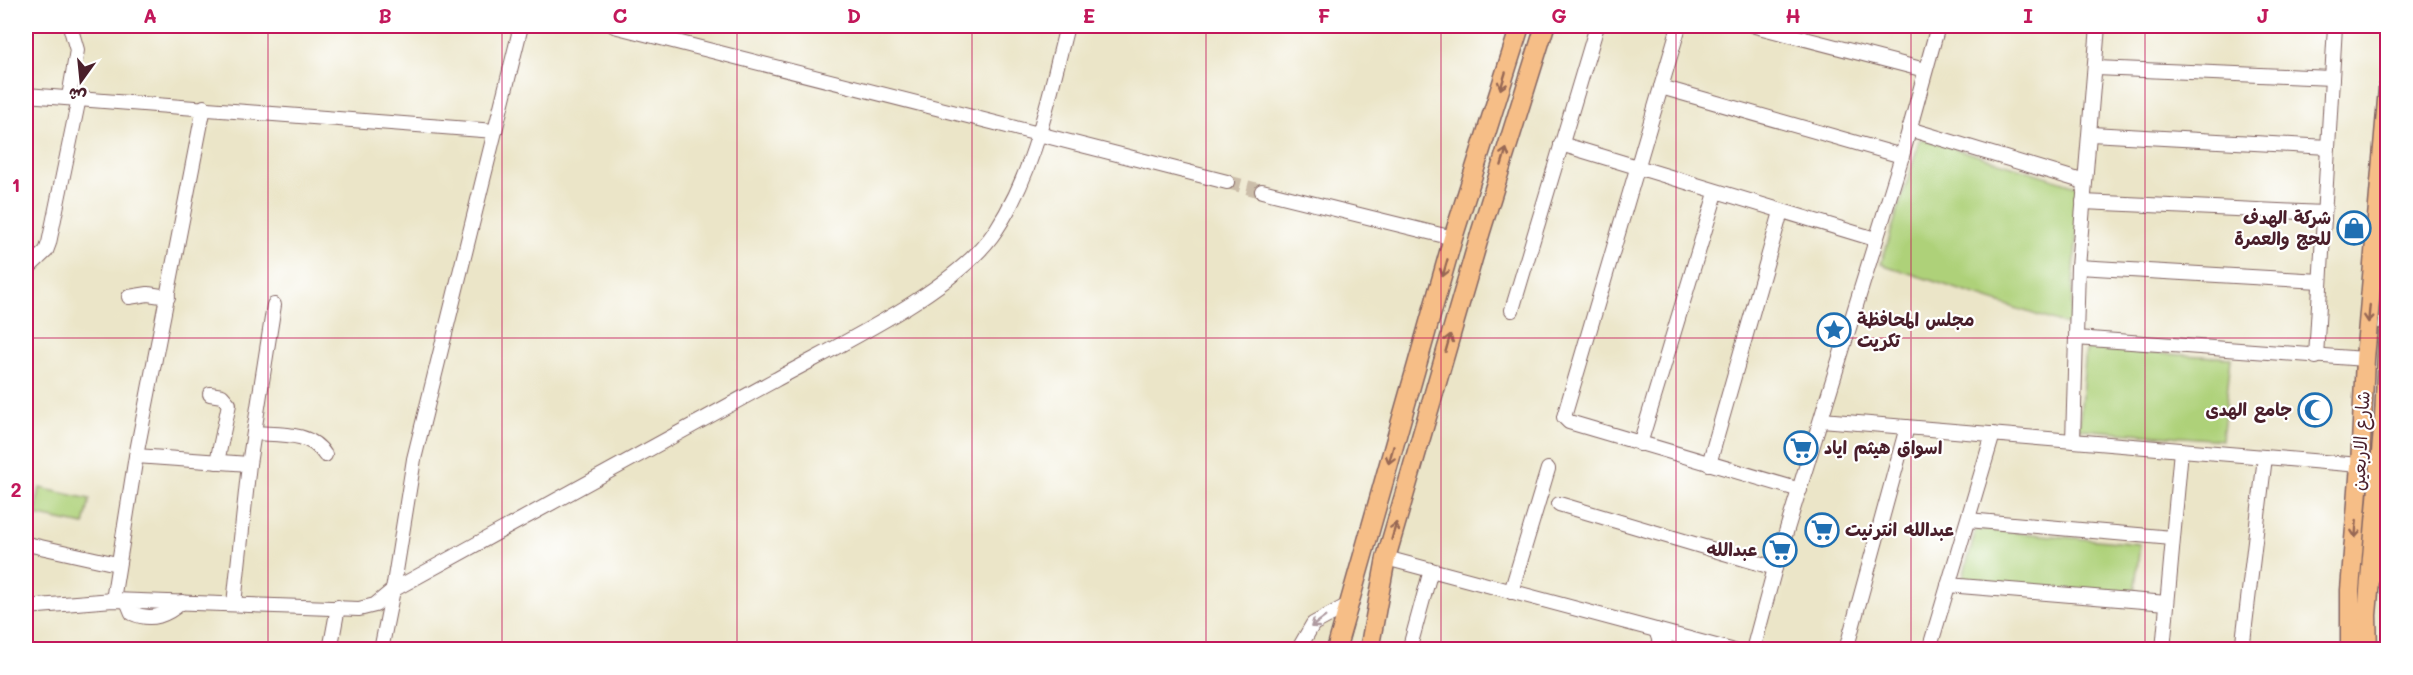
<svg xmlns="http://www.w3.org/2000/svg" width="2413" height="675" font-family="Mali,'Playpen Sans Arabic',sans-serif">
  <style>
    .green { fill: #aed179; stroke: #7c7852; stroke-width: 1.5 }
    .lines { fill: none; stroke-linecap: round; stroke-linejoin: round }
    .minor-tunnel { stroke: #cbbda9; stroke-width: 14; stroke-dasharray: 14 7; stroke-linecap: butt }
    .minor-casing { stroke: #826462; stroke-width: 16 }
    .major-casing { stroke: #826462; stroke-width: 21 }
    .minor { stroke: #fff; stroke-width: 14 }
    .major { stroke: #f6be87; stroke-width: 18 }
    .oneway { stroke: #976754 }
    .oneway2 { stroke: #ae9aa0 }
    .grid { fill: none; stroke: #c2185b; stroke-width: 1.5; stroke-opacity: 0.55 }
    .labels { text-anchor: middle; stroke-width: 4.5; stroke-linejoin: round; paint-order: stroke }
    .poi-label { font-size: 18px; font-weight: bold; fill: #4a1f2b; stroke: #fff; text-anchor: end }
    .street-label { font-size: 18px; fill: #4a1f2b; stroke: #fff }
    .neatline { fill: none; stroke: #c2185b; stroke-width: 2 }
    .grid-label { font-size: 20px; text-anchor: middle; font-weight: bold; fill: #c2185b }
  </style>
  <rect width="100%" height="100%" fill="#fff"/>
  <filter id="ink" filterUnits="userSpaceOnUse"><feTurbulence type="fractalNoise" baseFrequency=".0167" numOctaves="2"/><feDisplacementMap in="SourceGraphic" scale="12" xChannelSelector="R" yChannelSelector="G"/><feConvolveMatrix kernelMatrix="1 2 1 2 8 2 1 2 1" color-interpolation-filters="sRGB"/></filter>
  <filter id="wash" filterUnits="userSpaceOnUse"><feTurbulence type="fractalNoise" baseFrequency=".008" numOctaves="4" result="noise"/><feDisplacementMap in="SourceGraphic" scale="24" xChannelSelector="R" yChannelSelector="G"/><feGaussianBlur stdDeviation="1.35" result="paint"/><feColorMatrix in="noise" values="0 0 0 0 0 0 0 0 0 0 0 0 0 0 0 0 0 1.4 0 .05"/><feComposite in="paint" operator="in"/></filter>
  <g filter="url(#wash)">
    <rect width="100%" height="100%" fill="#ebe5c8"/>
    <g class="green">
      <polygon points="1924,139 2080,187 2070,326 1881,264 1920,140"/>
      <polygon points="2086,349 2231,358 2222,440 2079,429"/>
      <polygon points="40,488 90,499 84,525 35,515"/>
      <polygon points="1976,529 2140,544 2134,595 1962,581"/>
    </g>
  </g>
  <g filter="url(#ink)">
    <g class="lines">
      <polyline class="minor-tunnel" points="1227,182 1262,191"/>
      <defs>
        <g id="minor">
          <polyline points="614,26 1227,182"/>
          <polyline points="1679,26 1564,417 1569,422 1800,490"/>
          <polyline points="1755,26 1925,70"/>
          <polyline points="2096,68 2332,78"/>
          <polyline points="1661,87 1902,156"/>
          <polyline points="26,95 495,131"/>
          <polyline points="69,97 77,50 70,26"/>
          <polyline points="1909,129 2085,182"/>
          <polyline points="2091,134 2328,147"/>
          <polyline points="1561,144 1875,239"/>
          <polyline points="1262,191 1453,238"/>
          <polyline points="2083,202 2324,213"/>
          <polyline points="2078,267 2320,281"/>
          <polyline points="26,270 46,251 49,243 79,98"/>
          <polyline points="129,297 148,294 168,297"/>
          <polyline points="1512,310 1597,26"/>
          <polyline points="2076,338 2365,359"/>
          <polyline points="2316,357 2335,26"/>
          <polyline points="210,394 222,396 229,404 217,462"/>
          <polyline points="1822,420 2360,465"/>
          <path d="M 254,433 C 279,435 311,431 325,455"/>
          <polyline points="2073,441 2078,267 2098,26"/>
          <polyline points="1640,444 1716,193"/>
          <polyline points="136,456 249,464"/>
          <polyline points="1709,464 1781,212"/>
          <polyline points="1559,504 1775,568"/>
          <polyline points="1968,520 2172,538"/>
          <polyline points="27,544 117,564"/>
          <polyline points="1386,558 1731,650"/>
          <polyline points="1948,585 2167,603"/>
          <polyline points="1511,592 1548,469"/>
          <polyline points="113,600 136,456 204,107"/>
          <path d="M 127,601 L 132,613 C 152,622 167,615 182,602"/>
          <polyline points="234,604 249,464 274,305"/>
          <polyline points="26,607 113,600 359,609 375,605 393,590 414,459 521,26"/>
          <polyline points="1656,630 1659,639 1670,650"/>
          <polyline points="330,650 338,607"/>
          <path d="M 381,650 L 393,590 C 520,520 648,451 775,380 C 838,345 957,290 996,230 C 1036,169 1049,95 1067,26"/>
          <polyline points="1298,650 1313,624 1348,605"/>
          <polyline points="1409,650 1431,570"/>
          <polyline points="1753,650 1775,568 1902,156 1938,26"/>
          <polyline points="1846,650 1907,427"/>
          <polyline points="1929,650 1993,434"/>
          <polyline points="2163,650 2181,450"/>
          <polyline points="2242,650 2265,457"/>
        </g>
        <g id="major">
          <polyline points="1336,650 1453,238 1520,26"/>
          <polyline points="1369,650 1386,558 1481,231 1545,26"/>
          <polyline points="2350,650 2350,590 2360,465 2365,359 2388,88"/>
          <polyline points="2368,650 2367,615 2384,418 2388,334"/>
        </g>
      </defs>
      <use href="#minor" class="minor-casing"/>
      <use href="#major" class="major-casing"/>
      <use href="#minor" class="minor"/>
      <use href="#major" class="major"/>
    </g>
    <defs><path id="oneway-shaft" d="M-6 0H5M1.5-3L5.5 0L1.5 3" fill="none" stroke-width="1.6" stroke-linecap="round" stroke-linejoin="round" transform="scale(1.5)"/></defs>
    <g class="oneway">
      <use href="#oneway-shaft" transform="translate(1503 81) rotate(107)"/>
      <use href="#oneway-shaft" transform="translate(1504 157) rotate(-73)"/>
      <use href="#oneway-shaft" transform="translate(1445 268) rotate(106)"/>
      <use href="#oneway-shaft" transform="translate(2369 314) rotate(95)"/>
      <use href="#oneway-shaft" transform="translate(1448 343) rotate(-74)"/>
      <use href="#oneway-shaft" transform="translate(1391 455) rotate(106)"/>
      <use href="#oneway-shaft" transform="translate(2356 529) rotate(95)"/>
      <use href="#oneway-shaft" transform="translate(1394 531) rotate(-74)"/>
    </g>
    <use class="oneway2" href="#oneway-shaft" transform="translate(1318 622) rotate(144)"/>
  </g>
  <path class="grid" d="M 268,26 L 268,650M 502,26 L 502,650M 737,26 L 737,650M 972,26 L 972,650M 1206,26 L 1206,650M 1441,26 L 1441,650M 1676,26 L 1676,650M 1911,26 L 1911,650M 2145,26 L 2145,650M 26,338 L 2388,338"/>
  <defs>
    <symbol id="shop-ring" viewBox="-11 -11 22 22"><circle r="9.5" fill="#fff" stroke="#1f6fb2" stroke-width="1.5"/><path d="M-5-2.5h2.3a2.7 3.5 0 0 1 5.4 0H5L5.5 6h-11ZM-1.5-2.5h3a1.5 2.3 0 0 0-3 0Z" fill="#1f6fb2"/></symbol>
    <symbol id="sight-ring" viewBox="-11 -11 22 22"><circle r="9.5" fill="#fff" stroke="#1f6fb2" stroke-width="1.5"/><path d="M0-6L1.8-2.2L6-1.7L2.9 1.2L3.7 5.4L0 3.3L-3.7 5.4L-2.9 1.2L-6-1.7L-1.8-2.2Z" fill="#1f6fb2"/></symbol>
    <symbol id="mosque-ring" viewBox="-11 -11 22 22"><circle r="9.5" fill="#fff" stroke="#1f6fb2" stroke-width="1.5"/><path d="M3.5-4.9A6 6 0 1 0 3.5 4.9A5 5 0 1 1 3.5-4.9Z" fill="#1f6fb2"/></symbol>
    <symbol id="supermarket-ring" viewBox="-11 -11 22 22"><circle r="9.5" fill="#fff" stroke="#1f6fb2" stroke-width="1.5"/><path d="M-6-5.5h2.5l.6 2H6L4.5 2H-2.5L-4.4-4H-6ZM-1.5 3.2a1.3 1.3 0 1 0 .1 0ZM3 3.2a1.3 1.3 0 1 0 .1 0Z" fill="#1f6fb2"/></symbol>
  </defs>
  <g fill-rule="evenodd">
    <use href="#shop-ring" x="2335" y="209" width="38" height="38"/>
    <use href="#sight-ring" x="1815" y="311" width="38" height="38"/>
    <use href="#mosque-ring" x="2296" y="391" width="38" height="38"/>
    <use href="#supermarket-ring" x="1782" y="429" width="38" height="38"/>
    <use href="#supermarket-ring" x="1803" y="511" width="38" height="38"/>
    <use href="#supermarket-ring" x="1761" y="531" width="38" height="38"/>
  </g>
  <g class="labels">
    <g class="poi-label">
      <text x="2331" y="224">شركة الهدف<tspan x="2331" dy="21">للحج والعمرة</tspan></text>
      <text x="1857" y="326" text-anchor="start">مجلس المحافظة<tspan x="1857" dy="21">تكريت</tspan></text>
      <text x="2292" y="416">جامع الهدى</text>
      <text x="1824" y="454" text-anchor="start">اسواق هيثم اياد</text>
      <text x="1845" y="536" text-anchor="start">عبدالله انترنيت</text>
      <text x="1757" y="556">عبدالله</text>
    </g>
    <g class="street-label">
      <text transform="translate(2361 441) rotate(-87)" y="6">شارع الاربعين</text>
    </g>
  </g>
  <rect width="2413" height="675" fill="none" stroke="#fff" stroke-width="66"/>
  <g transform="translate(81 81) rotate(195)" stroke="#ffffff" stroke-width="4.5" paint-order="stroke">
  <path d="M0-4.5L10 22L0 15L-10 22Z" fill="#4a1f2b"/>
  <text y="-9" font-size="16" font-weight="bold" text-anchor="middle" fill="#4a1f2b">ش</text>
  </g>
  <rect x="33" y="33" width="2347" height="609" class="neatline"/>
  <g class="grid-label">
    <text x="150" y="23">A</text>
    <text x="385" y="23">B</text>
    <text x="620" y="23">C</text>
    <text x="854" y="23">D</text>
    <text x="1089" y="23">E</text>
    <text x="1324" y="23">F</text>
    <text x="1559" y="23">G</text>
    <text x="1793" y="23">H</text>
    <text x="2028" y="23">I</text>
    <text x="2263" y="23">J</text>
    <text x="16" y="192">1</text>
    <text x="16" y="497">2</text>
  </g>
</svg>
